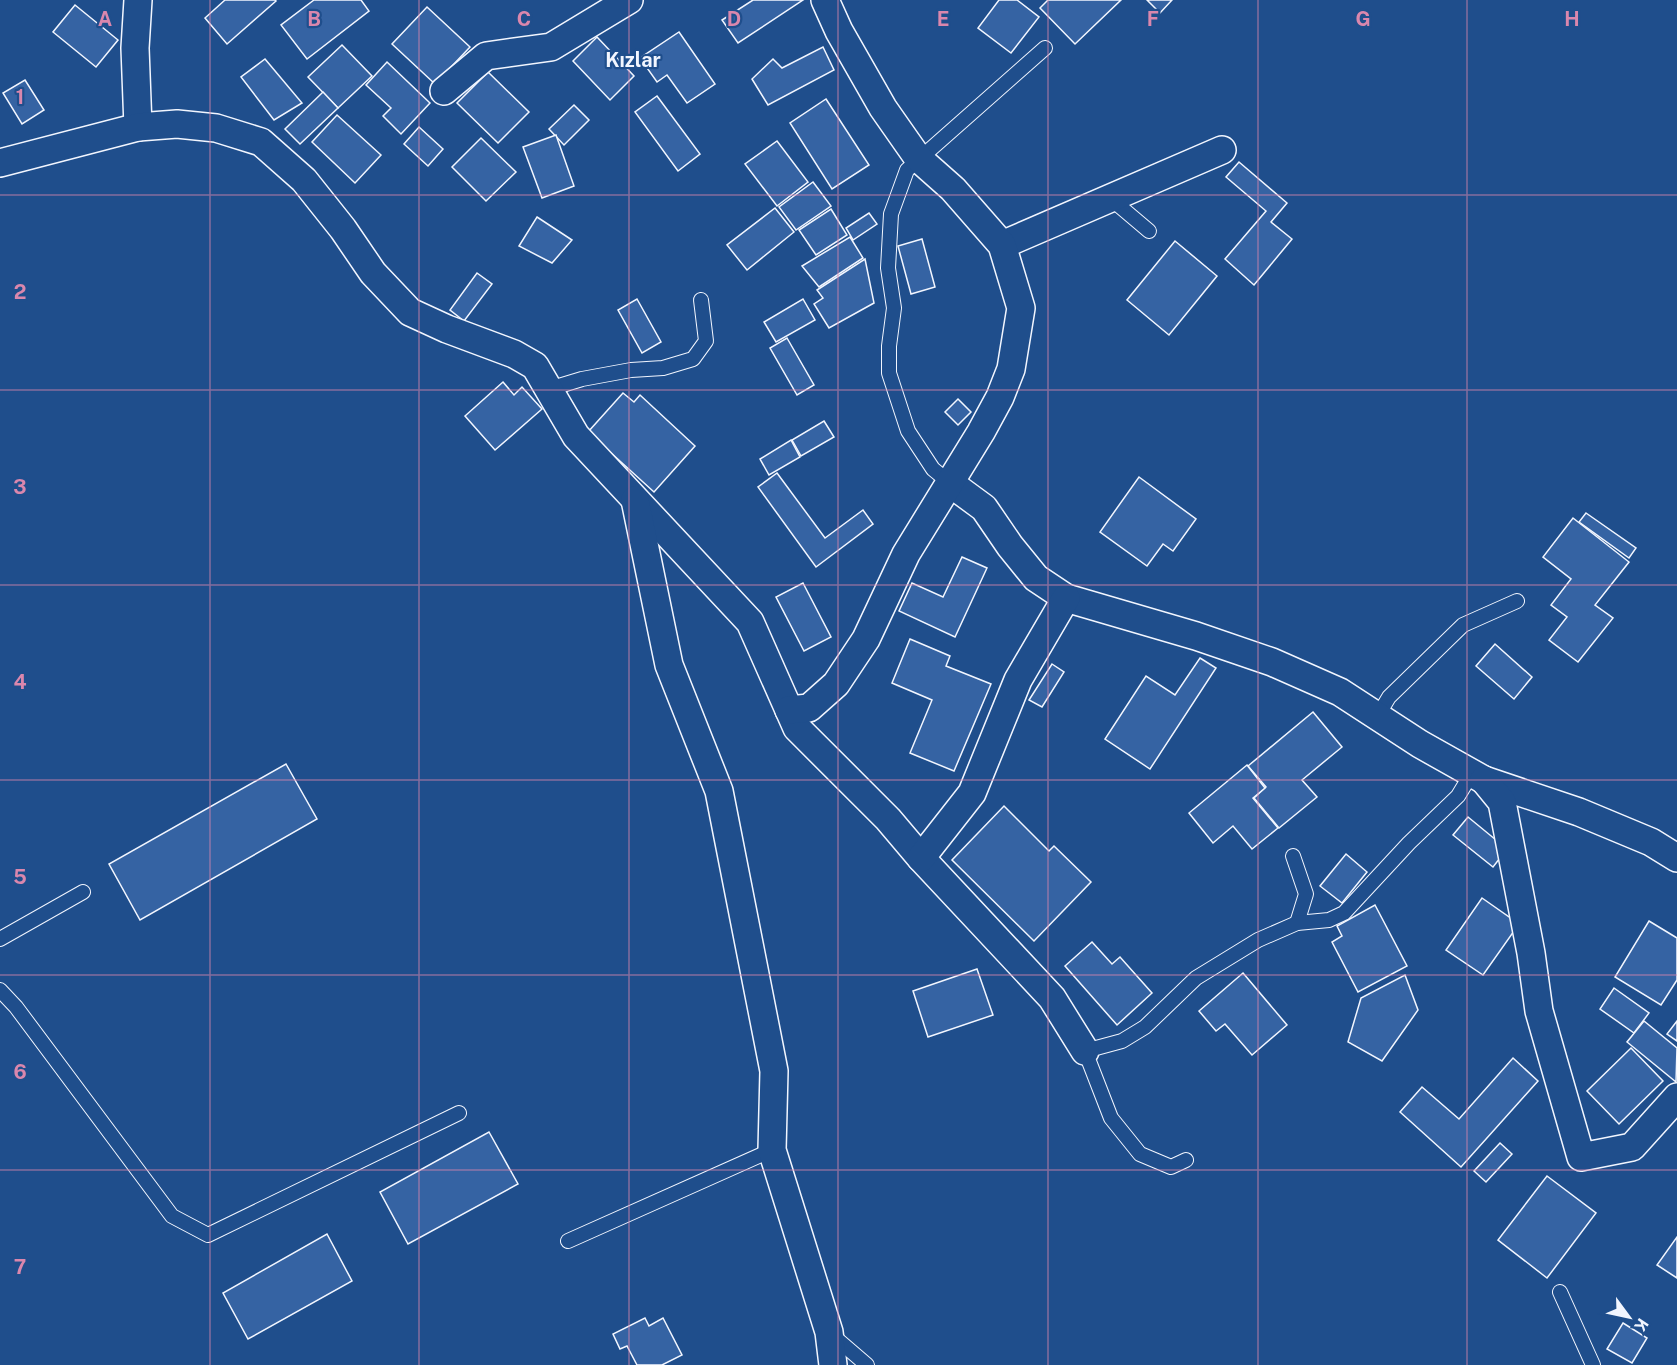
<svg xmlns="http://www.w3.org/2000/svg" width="1677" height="1365" font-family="'Public Sans',sans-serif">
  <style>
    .building { fill: #3563a3; stroke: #f2f6ff; stroke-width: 1.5 }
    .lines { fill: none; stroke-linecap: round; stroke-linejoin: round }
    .service-casing { stroke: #f2f6ff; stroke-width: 16 }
    .minor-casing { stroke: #f2f6ff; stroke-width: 30 }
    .service { stroke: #1f4e8c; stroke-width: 14 }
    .minor { stroke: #1f4e8c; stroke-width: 27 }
    .grid { fill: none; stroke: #da87ad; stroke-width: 1.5; stroke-opacity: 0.55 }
    .labels { text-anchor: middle; stroke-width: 4.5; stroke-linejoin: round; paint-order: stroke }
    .quarter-label { font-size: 20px; font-weight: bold; fill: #f2f6ff; stroke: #1f4e8c }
    .grid-label { font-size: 20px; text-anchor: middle; font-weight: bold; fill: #da87ad; stroke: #1f4e8c; stroke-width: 4.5; stroke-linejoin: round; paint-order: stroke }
  </style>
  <rect width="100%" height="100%" fill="#1f4e8c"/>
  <g class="building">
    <polygon points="225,0 275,0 276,1 227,44 205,18"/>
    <polygon points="314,0 361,0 369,11 307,59 281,25"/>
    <polygon points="753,0 803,0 738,43 722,20"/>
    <polygon points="999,0 1017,0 1039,17 1011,53 978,28"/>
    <polygon points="1048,0 1121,0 1075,44 1040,8"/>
    <polygon points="1147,0 1172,0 1160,13"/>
    <polygon points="75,5 118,40 96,67 53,32"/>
    <polygon points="427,7 470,47 435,84 392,44"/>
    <polygon points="679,32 715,84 687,103 667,75 657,82 640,58"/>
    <polygon points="597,37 634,76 610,100 573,61"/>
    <polygon points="342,45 372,76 338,108 308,77"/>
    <polygon points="823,47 834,70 768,105 752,79 773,59 782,68"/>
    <polygon points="265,59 302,103 274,120 241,77"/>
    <polygon points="387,62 430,103 401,134 383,116 391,108 366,85"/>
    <polygon points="488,72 529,112 498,143 457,103"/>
    <polygon points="25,80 44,110 22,124 3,93"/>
    <polygon points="323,92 338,108 300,144 285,129"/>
    <polygon points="657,96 700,154 678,171 635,112"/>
    <polygon points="826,99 869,165 832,189 790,123"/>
    <polygon points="574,105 589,120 564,145 549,129"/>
    <polygon points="337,115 381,155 355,183 312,142"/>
    <polygon points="419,127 443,149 428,166 404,144"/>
    <polygon points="556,135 574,186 542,198 523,147"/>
    <polygon points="481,138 516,172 486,201 452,167"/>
    <polygon points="777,141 808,182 777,206 745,164"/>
    <polygon points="1239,162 1287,203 1271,222 1292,239 1254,285 1225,259 1266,211 1226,177"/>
    <polygon points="813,182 831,206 796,230 779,207"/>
    <polygon points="775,208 794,232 747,270 727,245"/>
    <polygon points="831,209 847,235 816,255 799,230"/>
    <polygon points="869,213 877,224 853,240 846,228"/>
    <polygon points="537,217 572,240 552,263 519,246"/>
    <polygon points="850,237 863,258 819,287 802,266"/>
    <polygon points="922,239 935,287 911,294 898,246"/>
    <polygon points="1175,241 1217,276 1169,335 1127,300"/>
    <polygon points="865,259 874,303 829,328 814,304 823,298 817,290"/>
    <polygon points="477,273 492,284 464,321 450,310"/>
    <polygon points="637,299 661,342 642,353 618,310"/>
    <polygon points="803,299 815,320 776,342 764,322"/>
    <polygon points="787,338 814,385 797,395 770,348"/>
    <polygon points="503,382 514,395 522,387 542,409 495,450 465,416"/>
    <polygon points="623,393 634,402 640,395 695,446 654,492 588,432"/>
    <polygon points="958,399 971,412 958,425 945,412"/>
    <polygon points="824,421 834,437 801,456 792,440"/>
    <polygon points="791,440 800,457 769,475 760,459"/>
    <polygon points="777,473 825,538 863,510 873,524 816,567 758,487"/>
    <polygon points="1139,477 1196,519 1173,551 1163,544 1147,566 1100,532"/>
    <polygon points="1586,513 1636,548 1629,558 1579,522"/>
    <polygon points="1573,518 1629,562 1595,605 1613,618 1578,662 1549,640 1567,617 1551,605 1571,579 1543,557"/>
    <polygon points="962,557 987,568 955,637 899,611 912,583 943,597"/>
    <polygon points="803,583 831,637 804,651 776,597"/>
    <polygon points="910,639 950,656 946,666 991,684 954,771 910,753 932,700 892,683"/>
    <polygon points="1495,644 1532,677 1514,699 1476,666"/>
    <polygon points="1200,658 1216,668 1150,769 1105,739 1146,676 1175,695"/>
    <polygon points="1052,664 1064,672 1042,707 1029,700"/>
    <polygon points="1313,712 1342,747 1302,780 1317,797 1279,828 1254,798 1266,787 1248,766"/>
    <polygon points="286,764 317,819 140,920 109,864"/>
    <polygon points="1247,765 1265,788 1253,798 1278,828 1252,849 1233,826 1213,843 1189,813"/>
    <polygon points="1004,806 1049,851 1054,846 1091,882 1034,941 952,860"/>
    <polygon points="1468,817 1507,849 1493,867 1453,835"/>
    <polygon points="1346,854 1367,872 1342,903 1320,886"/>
    <polygon points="1482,898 1519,924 1483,975 1446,950"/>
    <polygon points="1375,905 1407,966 1358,992 1332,942 1342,936 1337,926"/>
    <polygon points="1649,921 1677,938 1677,980 1661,1005 1615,977"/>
    <polygon points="1092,942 1112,964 1120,957 1152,993 1117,1025 1065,966"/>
    <polygon points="977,969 993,1015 928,1037 913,991"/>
    <polygon points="1243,973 1287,1025 1252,1055 1225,1024 1216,1031 1199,1011"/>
    <polygon points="1405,975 1418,1010 1382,1061 1348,1042 1361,998"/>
    <polygon points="1614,988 1649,1013 1634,1033 1600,1009"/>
    <polygon points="1644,1021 1677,1048 1676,1082 1627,1042"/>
    <polygon points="1677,1021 1677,1041 1667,1034"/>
    <polygon points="1631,1048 1663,1081 1619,1124 1587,1091"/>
    <polygon points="1513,1058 1538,1081 1461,1167 1400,1112 1422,1087 1459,1119"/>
    <polygon points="489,1132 518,1184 408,1244 380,1192"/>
    <polygon points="1500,1143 1512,1154 1486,1182 1474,1171"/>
    <polygon points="1547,1176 1596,1213 1547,1278 1498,1240"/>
    <polygon points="327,1234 352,1281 248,1339 223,1293"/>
    <polygon points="1677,1237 1677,1278 1657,1265"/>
    <polygon points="645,1318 649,1326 663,1318 682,1355 662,1365 637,1365 627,1346 620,1349 613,1334"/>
    <polygon points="1623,1323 1647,1338 1632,1363 1607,1349"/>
  </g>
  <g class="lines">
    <defs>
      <g id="service">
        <polyline points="1110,198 1149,231"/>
        <polyline points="549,389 582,379 631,370 663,368 693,359 706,341 701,300"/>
        <polyline points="950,483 933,469 908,431 889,373 889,346 894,308 888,268 891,214 907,170 1045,48"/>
        <polyline points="1377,717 1389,697 1463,625 1517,601"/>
        <polyline points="1293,856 1306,894 1297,923"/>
        <polyline points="0,939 83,892"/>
        <polyline points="0,990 16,1007 172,1216 208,1235 459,1113"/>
        <polyline points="1186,1160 1171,1167 1140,1154 1111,1118 1085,1051 1122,1041 1145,1027 1196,978 1258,940 1297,923 1329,920 1344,913 1409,843 1458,796 1472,773"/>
        <polyline points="568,1241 772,1150"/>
        <polyline points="1560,1292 1593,1365"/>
        <polyline points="831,1334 867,1365"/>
      </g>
      <g id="minor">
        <polyline points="444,91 486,56 551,47 629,0"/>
        <polyline points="138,127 135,48 138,0"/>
        <polyline points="0,163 138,127 177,124 216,128 261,142 304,180 343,229 373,273 410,312 447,329 514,354 535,366 576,436 750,622 797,728 888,819 921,858 1052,998 1085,1051"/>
        <polyline points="1002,245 1222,150"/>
        <polyline points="950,483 984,508 1010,546 1036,578 1066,598 1196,636 1272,662 1340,692 1420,744 1484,780 1579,812 1651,842 1677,858"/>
        <polyline points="635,500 669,665 719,791 774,1071 772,1150 829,1332 833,1365"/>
        <polyline points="789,710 809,708 836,684 866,639 906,554 981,432 1000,397 1011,369 1021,308 1002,245 953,189 918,158 883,108 839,31 825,0"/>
        <polyline points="1484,780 1502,802 1531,953 1539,1011 1581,1157 1632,1147 1677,1097"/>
        <polyline points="921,858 972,793 1018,680 1066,598"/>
      </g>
    </defs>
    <use href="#service" class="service-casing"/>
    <use href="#minor" class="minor-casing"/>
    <use href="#service" class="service"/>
    <use href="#minor" class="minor"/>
  </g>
  <path class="grid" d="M 210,0 L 210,1365M 419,0 L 419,1365M 629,0 L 629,1365M 838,0 L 838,1365M 1048,0 L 1048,1365M 1258,0 L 1258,1365M 1467,0 L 1467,1365M 0,195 L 1677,195M 0,390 L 1677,390M 0,585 L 1677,585M 0,780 L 1677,780M 0,975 L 1677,975M 0,1170 L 1677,1170"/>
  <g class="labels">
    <g class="quarter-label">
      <text x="633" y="67">Kızlar</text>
    </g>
  </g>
  <g class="grid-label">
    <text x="105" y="26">A</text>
    <text x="314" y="26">B</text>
    <text x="524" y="26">C</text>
    <text x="734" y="26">D</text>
    <text x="943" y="26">E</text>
    <text x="1153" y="26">F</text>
    <text x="1363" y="26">G</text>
    <text x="1572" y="26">H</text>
    <text x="20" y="104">1</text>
    <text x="20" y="299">2</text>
    <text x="20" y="494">3</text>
    <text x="20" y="689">4</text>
    <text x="20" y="884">5</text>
    <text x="20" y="1079">6</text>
    <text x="20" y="1274">7</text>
  </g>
  <g transform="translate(1629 1317) rotate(123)" stroke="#1f4e8c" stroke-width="4.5" paint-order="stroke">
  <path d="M0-4.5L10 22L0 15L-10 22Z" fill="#f2f6ff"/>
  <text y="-9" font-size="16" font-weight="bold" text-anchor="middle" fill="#f2f6ff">K</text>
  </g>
</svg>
